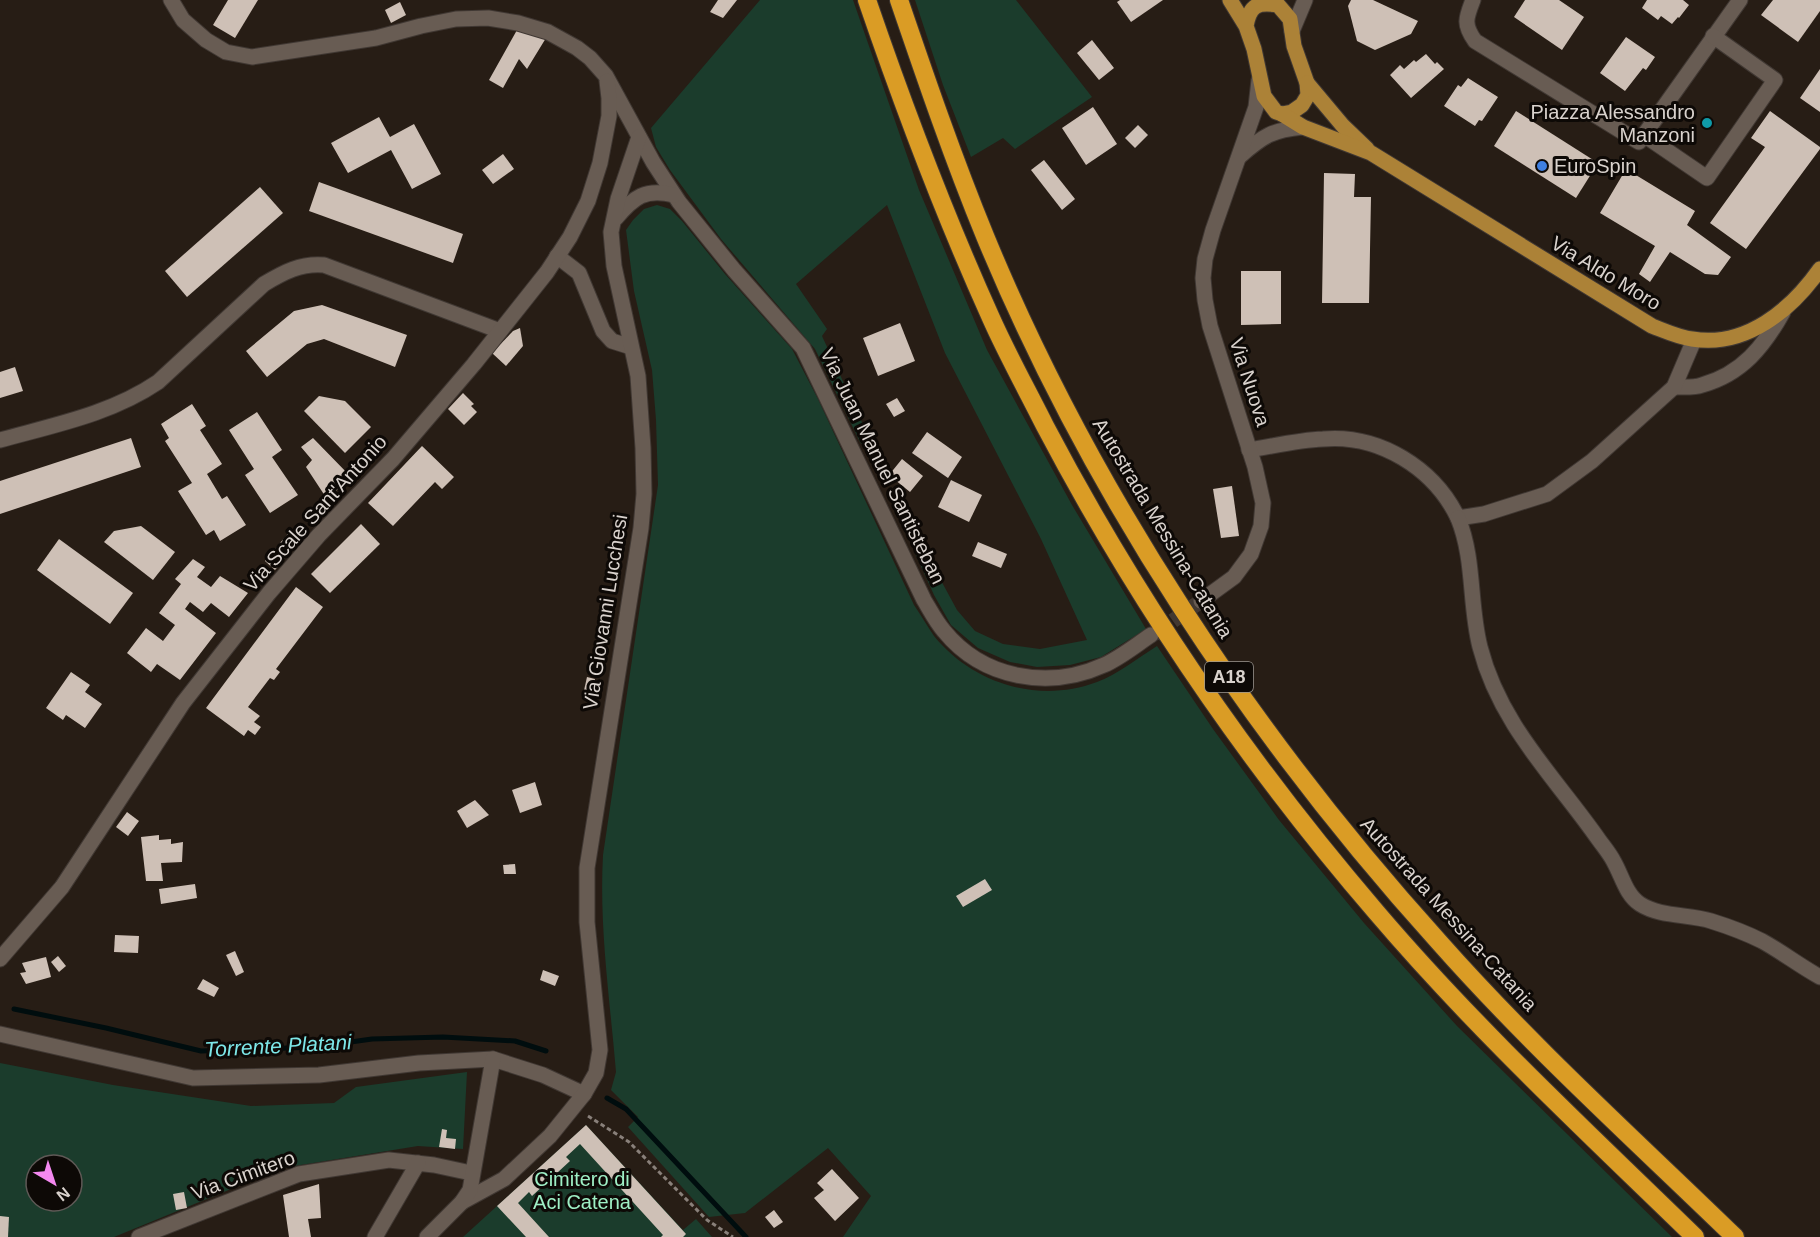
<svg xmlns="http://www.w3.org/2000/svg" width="1820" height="1237" font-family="Arial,sans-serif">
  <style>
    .green { fill: #1b3c2c; fill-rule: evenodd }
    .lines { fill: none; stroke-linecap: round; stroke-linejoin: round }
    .stream { stroke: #000d0e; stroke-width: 5 }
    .building { fill: #cec0b6 }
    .minor-tunnel { stroke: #423831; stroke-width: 15; stroke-dasharray: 15 8; stroke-linecap: butt }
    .minor-casing { stroke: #403833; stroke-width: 17 }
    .major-casing { stroke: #403833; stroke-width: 17 }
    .highway-casing { stroke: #403833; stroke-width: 20 }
    .path { stroke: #89807a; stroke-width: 3; stroke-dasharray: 4.5 3; stroke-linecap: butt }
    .minor { stroke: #685c53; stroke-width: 15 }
    .major { stroke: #ac8237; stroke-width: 15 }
    .highway { stroke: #da9c25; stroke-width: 18 }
    .culture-dot { fill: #0f9aa8; stroke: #0d0906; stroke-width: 2 }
    .shop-dot { fill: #3f7fe0; stroke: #0d0906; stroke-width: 2 }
    .labels { text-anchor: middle; stroke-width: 6; stroke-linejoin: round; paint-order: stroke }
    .shield { fill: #0d0906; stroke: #9c9691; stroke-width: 1.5 }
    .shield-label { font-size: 18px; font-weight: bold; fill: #d9d2cd }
    .poi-label { font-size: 20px; fill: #d9d2cd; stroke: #0d0906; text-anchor: end }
    .street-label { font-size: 20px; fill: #d9d2cd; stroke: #0d0906 }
    .park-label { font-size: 20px; fill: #9eefc5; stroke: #0d0906 }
    .water-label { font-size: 21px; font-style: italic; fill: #7de7e8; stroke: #0d0906 }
  </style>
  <rect width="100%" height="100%" fill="#271d15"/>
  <g class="green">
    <polygon points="760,0 853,0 919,190 987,350 1072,505 1146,629 1101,657 1070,665 1037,667 1010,662 978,648 951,625 934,595 915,553 919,540 957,610 975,631 1003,644 1040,649 1087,640 1041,539 945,353 887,205 796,284 827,329 822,336 867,433 884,455 876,459 860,442 815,349 721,239 670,170 656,147 651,128"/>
    <polygon points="915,0 1016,0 1092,97 1015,149 1003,138 971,157 943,85"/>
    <path d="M 657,205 L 670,209 L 682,221 L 725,274 L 792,349 L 818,399 L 914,605 C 921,615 927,626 934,636 C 973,684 1039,704 1097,682 C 1118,674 1138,658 1157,646 L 1213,729 L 1279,820 L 1364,923 L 1457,1026 L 1672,1237 L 843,1237 L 871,1196 L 828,1148 L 745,1213 L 709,1217 L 628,1127 L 638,1117 L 611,1090 L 616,1072 C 610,1000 599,928 603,855 L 658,485 L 656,420 L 652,370 L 634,291 L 626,230 L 633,220 L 644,209 Z"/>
    <path d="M 0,1063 L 113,1085 L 251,1106 L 334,1103 L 356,1087 L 467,1072 L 463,1149 L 418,1146 L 282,1168 L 114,1237 L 0,1237 ZM 36,1165 L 72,1165 L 72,1201 L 36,1201 Z"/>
    <polygon points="586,1125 683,1230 696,1219 712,1237 463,1237"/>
  </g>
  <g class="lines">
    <g class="stream">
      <polyline points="14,1009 106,1028 201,1051 315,1047 372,1039 443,1037 515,1041 546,1051"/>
      <polyline points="607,1098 626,1109 746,1237"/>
    </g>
  </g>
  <g class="building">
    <polygon points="228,0 258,0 235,38 213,25"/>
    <polygon points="718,0 737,0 723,18 710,12"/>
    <polygon points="1120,0 1163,0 1131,22 1117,2"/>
    <polygon points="1351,0 1373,0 1418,21 1411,34 1375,50 1357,41 1348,6"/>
    <polygon points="1525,0 1559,0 1584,17 1562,50 1514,17"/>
    <polygon points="1647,0 1683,0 1689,5 1679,18 1678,17 1672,24 1661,16 1658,20 1642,8"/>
    <polygon points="1773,0 1820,0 1820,11 1798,42 1761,15"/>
    <polygon points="400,2 406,15 391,23 385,10"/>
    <polygon points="517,30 546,38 527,69 519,59 503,88 489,80"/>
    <polygon points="1626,37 1655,57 1646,70 1643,68 1625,91 1600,73"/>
    <polygon points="1092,40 1114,68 1099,80 1077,53"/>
    <polygon points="1426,54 1435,64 1437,62 1444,69 1411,98 1390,75 1400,65 1404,69 1414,60 1416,62"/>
    <polygon points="1820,69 1820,112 1800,98"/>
    <polygon points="1468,78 1498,97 1482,121 1479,120 1475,126 1444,106 1458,85 1461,87"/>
    <polygon points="1093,107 1117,144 1086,165 1062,128"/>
    <polygon points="1516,111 1598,163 1576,198 1494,146"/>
    <polygon points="1770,111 1820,147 1820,149 1746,249 1710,223 1765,147 1751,138"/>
    <polygon points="379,117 390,137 414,124 441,174 412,189 391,150 348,173 331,143"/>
    <polygon points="1138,125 1148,135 1135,148 1125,138"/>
    <polygon points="503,154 514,169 493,184 482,170"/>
    <polygon points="1044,160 1075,199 1062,210 1031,170"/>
    <polygon points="1626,169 1695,211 1687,225 1731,257 1718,275 1705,274 1670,252 1650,282 1639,274 1655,246 1600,213"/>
    <polygon points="1324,173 1355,174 1354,197 1371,197 1369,303 1322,303"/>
    <polygon points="319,182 463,234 453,263 309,211"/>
    <polygon points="260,187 283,213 187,297 165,271"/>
    <polygon points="1241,271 1281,271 1281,324 1241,325"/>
    <polygon points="322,305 407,335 395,367 324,339 307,344 267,377 246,351 294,311"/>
    <polygon points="900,323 915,361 878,376 863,338"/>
    <polygon points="520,328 523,346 506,366 492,353 513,331"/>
    <polygon points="15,367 23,391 0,398 0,372"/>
    <polygon points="463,393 474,404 471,406 477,412 464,425 448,409"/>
    <polygon points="319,396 345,401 371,427 345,453 304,411"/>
    <polygon points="897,398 905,411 894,417 886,404"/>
    <polygon points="192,404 206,426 200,430 222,464 207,474 222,499 227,496 246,525 220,541 214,530 206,535 178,491 192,483 165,441 169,438 161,424"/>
    <polygon points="257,412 282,450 272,457 298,495 270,513 245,475 254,469 229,430"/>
    <polygon points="927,432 962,457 948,478 912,453"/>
    <polygon points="131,438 141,467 0,514 0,481"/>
    <polygon points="313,438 351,477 327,499 306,467 312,460 301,447"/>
    <polygon points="422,446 454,477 442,489 435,482 393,526 368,503"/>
    <polygon points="902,459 923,476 910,492 889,475"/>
    <polygon points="951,480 982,495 969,522 938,507"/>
    <polygon points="1232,486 1239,536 1221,538 1213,489"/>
    <polygon points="361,524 380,544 330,593 311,574"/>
    <polygon points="141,526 175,552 153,580 104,542 114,531"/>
    <polygon points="291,530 302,538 275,570 265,561"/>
    <polygon points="59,539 133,593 110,624 37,570"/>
    <polygon points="978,542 1007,554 1001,568 972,556"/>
    <polygon points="193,559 205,567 197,577 211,587 220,576 248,593 229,617 211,603 203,612 190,602 185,609 216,633 180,680 157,664 151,672 127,653 146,628 163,641 175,625 159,613 181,584 175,579"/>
    <polygon points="296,587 323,607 276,669 280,672 274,680 270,678 248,707 260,716 254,722 261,727 255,735 248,730 244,736 206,708"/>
    <polygon points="71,672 90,685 85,692 102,704 85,728 66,715 63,720 46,708"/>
    <polygon points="587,677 595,679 592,696 583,695"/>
    <polygon points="535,782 542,805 520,813 512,790"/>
    <polygon points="475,800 489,815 467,828 457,811"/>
    <polygon points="127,812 139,821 128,836 116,827"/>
    <polygon points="159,835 159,840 171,839 171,844 183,842 182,862 161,863 163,881 146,881 141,837"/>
    <polygon points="515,864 516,874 504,874 503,865"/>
    <polygon points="985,879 992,890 963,907 956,896"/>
    <polygon points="195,884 197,898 161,904 159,889"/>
    <polygon points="115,935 139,936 138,953 114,952"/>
    <polygon points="235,951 244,972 236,976 226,955"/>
    <polygon points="58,956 66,966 59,972 51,962"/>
    <polygon points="46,957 51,977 26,984 20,973 26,972 22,963"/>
    <polygon points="543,970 559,976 555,986 540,980"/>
    <polygon points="203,979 219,988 214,997 197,989"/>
    <polygon points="586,1125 686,1234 683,1237 661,1237 663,1235 580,1144 566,1157 570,1161 532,1196 529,1192 518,1203 549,1237 526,1237 497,1206"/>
    <polygon points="442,1129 447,1130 446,1138 456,1139 455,1149 439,1147"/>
    <polygon points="832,1169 859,1198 835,1221 814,1198 824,1190 817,1183"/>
    <polygon points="319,1184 321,1218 308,1219 311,1237 289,1237 283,1195"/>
    <polygon points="184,1192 187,1208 176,1210 173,1194"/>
    <polygon points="774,1210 783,1222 774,1228 765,1217"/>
    <polygon points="0,1216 9,1217 8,1237 0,1237"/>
  </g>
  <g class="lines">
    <polyline class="minor-tunnel" points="1154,634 1201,601"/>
    <defs>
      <g id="minor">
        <path d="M 171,0 L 183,20 L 206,40 L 226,52 L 252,57 L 376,38 L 421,26 L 456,19 L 488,18 L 518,23 L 548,32 L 577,48 L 590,58 L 606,76 L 653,162 L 679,202 L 734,270 L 803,348 L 924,600 C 930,610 936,622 944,631 C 983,679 1049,690 1104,665 C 1120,658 1136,645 1151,635"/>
        <path d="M 1473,0 C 1466,18 1463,24 1475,41 L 1639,142 L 1740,0"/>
        <polyline points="1292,31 1305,0"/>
        <polyline points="1644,135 1707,178 1775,80 1713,36"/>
        <path d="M 1240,156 C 1263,136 1272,130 1303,127"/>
        <path d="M 616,218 C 634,197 645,188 674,195"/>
        <polyline points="557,256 579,273 603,331 612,341 631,347"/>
        <path d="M 1674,387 C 1683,387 1694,388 1702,385 C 1742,374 1764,346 1783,312"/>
        <path d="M 0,440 C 54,425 111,414 158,382 L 264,284 C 284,272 301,263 324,265 L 500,331"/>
        <path d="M 1249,450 C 1274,446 1298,440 1323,439 C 1379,434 1434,468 1458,518 L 1484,514 L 1547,494 L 1592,461 L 1674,387 L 1694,340"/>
        <path d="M 1458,518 C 1475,560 1469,604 1480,647 C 1500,725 1555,777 1599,840 C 1604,847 1610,854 1614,862 C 1622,876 1626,895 1640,904 C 1660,917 1689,914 1711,921 C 1727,926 1746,933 1762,941 C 1782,952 1800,966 1820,977"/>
        <polyline points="1201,601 1234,577 1251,554 1261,526 1263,503 1255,467 1210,326 1205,300 1203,278 1205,259 1213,230 1256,107 1259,80"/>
        <polyline points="0,959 62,887 183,703 269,593 319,535 393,459 474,364 547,272 570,237 588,201 600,163 609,116 609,98 607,81"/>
        <polyline points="0,1034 193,1078 319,1075 419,1063 493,1059 543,1075 584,1094"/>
        <polyline points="462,1202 504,1179 550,1136 584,1094 596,1073 600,1050 587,922 587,868 641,528 644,494 643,448 638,376 614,266 611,232 618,199 639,137"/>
        <polyline points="139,1237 299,1174 389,1160 434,1165 471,1173"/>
        <polyline points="375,1237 418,1163"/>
        <polyline points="427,1237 462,1202 470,1190 493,1059"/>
      </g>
      <g id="major">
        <path d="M 1230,0 L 1246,26 L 1254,49 L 1264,96 L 1276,112 L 1282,114 L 1292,112 L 1302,105 L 1308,95 L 1307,83 L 1294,46 L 1290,19 L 1278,5 C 1257,2 1250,5 1246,26"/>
        <polyline points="1307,83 1343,126 1367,149"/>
        <path d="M 1282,114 L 1303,127 L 1371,153 L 1652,326 C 1665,331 1678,337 1692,339 C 1746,348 1791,310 1820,269"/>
      </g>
      <g id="highway">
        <path d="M 867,0 C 904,108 944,214 991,318 C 1007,354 1027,390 1045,426 C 1137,601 1248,763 1377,913 C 1475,1028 1586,1131 1695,1237"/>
        <path d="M 899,0 C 926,79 953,158 985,236 C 1091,493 1253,736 1439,942 C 1531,1046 1635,1140 1735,1237"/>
      </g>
    </defs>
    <use href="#minor" class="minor-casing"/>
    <use href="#major" class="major-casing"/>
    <use href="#highway" class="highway-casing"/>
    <polyline class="path" points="588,1116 629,1142 707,1220 733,1237"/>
    <use href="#minor" class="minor"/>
    <use href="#major" class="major"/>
    <use href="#highway" class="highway"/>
  </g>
  <circle class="culture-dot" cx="1707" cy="123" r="6"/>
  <circle class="shop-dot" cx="1542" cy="166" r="6"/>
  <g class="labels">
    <rect class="shield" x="1205" y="662" width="48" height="30" rx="4.5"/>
    <g class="shield-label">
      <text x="1229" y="683">A18</text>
    </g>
    <g class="poi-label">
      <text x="1695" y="119">Piazza Alessandro<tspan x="1695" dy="23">Manzoni</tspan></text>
      <text x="1554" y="173" text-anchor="start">EuroSpin</text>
    </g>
    <g class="street-label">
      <text transform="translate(1606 273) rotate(31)" y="7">Via Aldo Moro</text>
      <text transform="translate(1250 382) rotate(72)" y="7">Via Nuova</text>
      <text transform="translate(883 466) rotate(64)" y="7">Via Juan Manuel Santisteban</text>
      <text transform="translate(315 513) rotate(-48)" y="7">Via Scale Sant'Antonio</text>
      <text transform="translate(1163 528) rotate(59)" y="7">Autostrada Messina-Catania</text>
      <text transform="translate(605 612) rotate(-81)" y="7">Via Giovanni Lucchesi</text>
      <text transform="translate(1449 914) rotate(48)" y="7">Autostrada Messina-Catania</text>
      <text transform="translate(243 1175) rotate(-20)" y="7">Via Cimitero</text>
    </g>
    <g class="park-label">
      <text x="582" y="1186">Cimitero di<tspan x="582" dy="23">Aci Catena</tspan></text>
    </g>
    <g class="water-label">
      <text transform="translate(278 1046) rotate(-3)" y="7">Torrente Platani</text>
    </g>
  </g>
  <g transform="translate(54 1183) rotate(141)"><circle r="28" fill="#0d0906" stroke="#5f5956" stroke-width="1.5"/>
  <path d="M0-4.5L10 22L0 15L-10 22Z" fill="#f489f0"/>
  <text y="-9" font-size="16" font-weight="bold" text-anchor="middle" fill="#d9d2cd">N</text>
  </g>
</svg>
